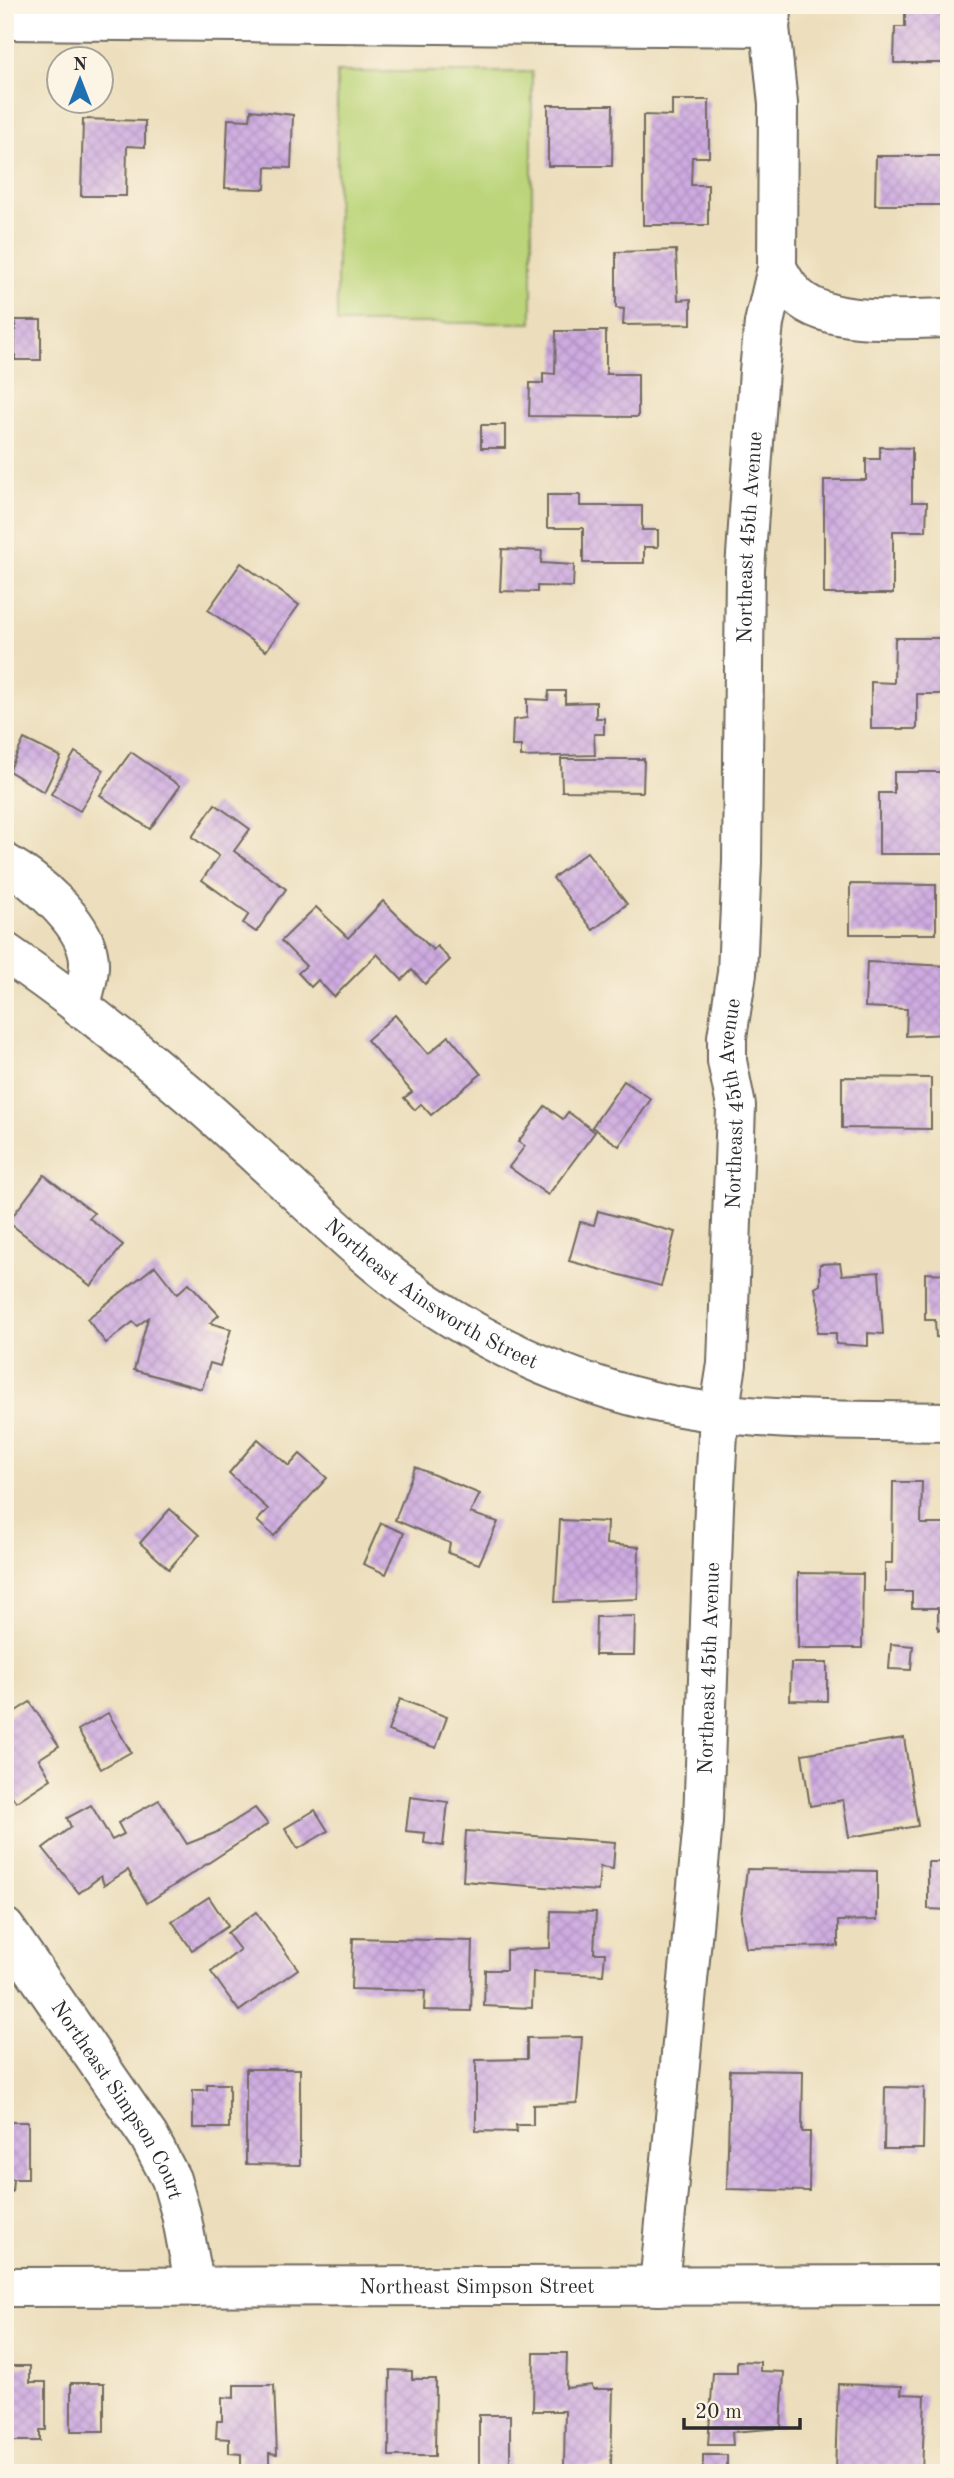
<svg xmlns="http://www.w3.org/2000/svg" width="954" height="2478" font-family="'Old Standard TT',serif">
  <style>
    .green { fill: #bcd57a; stroke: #748052; stroke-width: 2 }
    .building { fill: url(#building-cross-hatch) }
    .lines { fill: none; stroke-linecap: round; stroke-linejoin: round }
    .minor-casing { stroke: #6f6a5e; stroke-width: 42 }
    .minor { stroke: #fff; stroke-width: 38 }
    .labels { text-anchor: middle; stroke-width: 6; stroke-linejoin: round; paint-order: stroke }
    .street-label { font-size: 21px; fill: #2b2b2b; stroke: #fcf5e5 }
  </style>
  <defs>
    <pattern id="building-cross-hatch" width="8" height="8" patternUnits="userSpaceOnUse" patternTransform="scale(1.75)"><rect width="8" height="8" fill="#cdaae0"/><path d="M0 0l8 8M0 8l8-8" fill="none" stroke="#b092c0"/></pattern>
  </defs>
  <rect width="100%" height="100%" fill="#fcf5e5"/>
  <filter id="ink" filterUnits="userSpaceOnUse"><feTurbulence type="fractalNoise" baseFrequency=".0143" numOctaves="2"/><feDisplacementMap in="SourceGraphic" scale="14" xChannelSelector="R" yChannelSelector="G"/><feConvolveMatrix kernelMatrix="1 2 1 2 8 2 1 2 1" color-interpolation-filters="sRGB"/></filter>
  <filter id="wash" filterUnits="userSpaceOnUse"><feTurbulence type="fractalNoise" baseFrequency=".00686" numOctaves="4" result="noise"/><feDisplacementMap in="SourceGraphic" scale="28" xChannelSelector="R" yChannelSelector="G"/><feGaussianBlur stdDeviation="1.57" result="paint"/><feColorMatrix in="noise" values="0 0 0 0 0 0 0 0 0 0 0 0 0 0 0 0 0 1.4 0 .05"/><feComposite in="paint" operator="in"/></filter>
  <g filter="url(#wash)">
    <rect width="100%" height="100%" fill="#ecdebc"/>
    <rect class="green" x="337" y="72" width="195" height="251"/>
    <g id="blocks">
      <g class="building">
        <polygon points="905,5 949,5 949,63 894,63 895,27 905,27"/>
        <polygon points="672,100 709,100 709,157 692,157 691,185 708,185 708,225 643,225 643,115 672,116"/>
        <polygon points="548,105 613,105 612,166 548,166"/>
        <polygon points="251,110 293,115 291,168 266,167 265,189 225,188 228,119 250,120"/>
        <polygon points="83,119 145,121 145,147 127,146 126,196 81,196"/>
        <polygon points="876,156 949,156 949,205 875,205"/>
        <polygon points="676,250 678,300 691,299 691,324 623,325 624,309 616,308 616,252"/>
        <rect x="15" y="320" width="26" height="40"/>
        <polygon points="556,331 606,331 606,374 638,374 638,417 529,416 530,383 543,383 543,373 555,374"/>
        <rect x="481" y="425" width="24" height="23"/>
        <polygon points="880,447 912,448 912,502 927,502 926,531 893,531 893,594 824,594 824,480 866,480 866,459 880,459"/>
        <polygon points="547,495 580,495 580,506 642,506 642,530 658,530 658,547 644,547 644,563 583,563 583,528 547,528"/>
        <polygon points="502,549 542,551 541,563 574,565 573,587 537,586 537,592 500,591"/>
        <polygon points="241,563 299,605 266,651 208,610"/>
        <polygon points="895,638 949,638 949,694 917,694 917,729 871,729 871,682 894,683"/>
        <polygon points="549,691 565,691 565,703 596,702 596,718 604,718 604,734 594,734 595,755 521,757 521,746 512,746 513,720 527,718 527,699 548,700"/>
        <polygon points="24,739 61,757 44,792 9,771"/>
        <polygon points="75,752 104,770 80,811 51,794"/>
        <polygon points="131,752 180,786 150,829 100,795"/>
        <polygon points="561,759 644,759 643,792 562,791"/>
        <polygon points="894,772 949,772 949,854 879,854 879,793 894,793"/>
        <polygon points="215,804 250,829 234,851 286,889 256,932 243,923 249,914 202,880 219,856 192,837"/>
        <polygon points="587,852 627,904 593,930 553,878"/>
        <polygon points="850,884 936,885 936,934 850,934"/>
        <polygon points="383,901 433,950 437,946 450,960 425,984 412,970 402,980 377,954 334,997 318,980 311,987 298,973 306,966 281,941 316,907 348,938"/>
        <polygon points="867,962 949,966 948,1034 906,1036 907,1009 865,1007"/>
        <polygon points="395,1015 428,1054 449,1036 481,1074 431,1115 421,1104 415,1110 404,1098 412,1092 367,1040"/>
        <polygon points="842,1077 931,1078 931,1129 842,1128"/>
        <polygon points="624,1081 651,1099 619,1146 592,1127"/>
        <polygon points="545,1106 563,1119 568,1112 595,1132 548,1195 509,1167 525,1146 518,1142"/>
        <polygon points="44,1175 94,1213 89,1218 123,1245 91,1286 8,1222"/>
        <polygon points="598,1211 675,1232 661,1286 569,1261 580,1222 594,1225"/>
        <polygon points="840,1263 842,1275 879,1272 883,1334 868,1333 868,1346 836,1344 836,1333 817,1333 819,1308 815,1288 820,1285 820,1264"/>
        <polygon points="155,1266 177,1294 189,1283 219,1315 210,1323 231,1329 220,1366 210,1363 202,1389 134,1370 148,1318 137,1326 133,1322 106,1343 87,1319"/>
        <polygon points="925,1273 949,1274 949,1338 936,1337 935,1320 925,1320"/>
        <polygon points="258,1439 289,1466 300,1454 327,1478 274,1536 257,1521 268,1509 229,1473"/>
        <polygon points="415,1467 480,1494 470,1513 498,1522 479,1564 448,1553 450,1543 395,1520"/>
        <polygon points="893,1482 922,1482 921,1524 945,1524 945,1540 949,1540 949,1630 938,1630 938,1608 912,1608 912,1592 885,1592 885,1563 892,1563"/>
        <polygon points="170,1509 199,1535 169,1569 140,1543"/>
        <polygon points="560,1520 607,1522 606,1544 639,1547 638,1599 555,1602"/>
        <polygon points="381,1523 404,1533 386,1574 363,1564"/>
        <polygon points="798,1573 863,1574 862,1648 798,1648"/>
        <polygon points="635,1616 634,1655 595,1655 596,1617"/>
        <polygon points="891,1644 913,1646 911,1670 889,1669"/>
        <polygon points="944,1657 949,1657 949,1675 942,1675"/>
        <polygon points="791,1663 827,1663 827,1701 790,1700"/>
        <polygon points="400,1699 447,1717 436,1748 388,1731"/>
        <polygon points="30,1702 59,1746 39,1759 51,1779 16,1802 5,1786 5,1718"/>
        <polygon points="108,1713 131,1752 101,1769 78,1730"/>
        <polygon points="904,1738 918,1826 849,1837 843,1800 810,1806 802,1754"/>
        <polygon points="410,1797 448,1802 443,1846 424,1843 425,1833 406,1831"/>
        <polygon points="159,1800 187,1844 215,1833 255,1808 268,1824 147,1903 128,1870 104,1885 101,1876 79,1893 43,1848 71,1827 67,1818 91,1805 112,1840 124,1834 118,1823"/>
        <polygon points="315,1810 328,1831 298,1849 285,1828"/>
        <polygon points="466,1831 615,1842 613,1869 600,1867 598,1891 463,1881"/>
        <polygon points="928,1862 949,1862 949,1910 928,1909"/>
        <polygon points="747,1869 877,1871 877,1920 838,1921 838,1946 746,1948 741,1916"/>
        <polygon points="209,1897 228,1926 192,1950 172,1921"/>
        <polygon points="551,1911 596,1912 594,1953 605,1953 603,1975 533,1972 532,2008 484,2006 485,1970 506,1970 506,1950 550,1948"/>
        <polygon points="256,1912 298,1969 239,2011 211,1972 240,1950 227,1933"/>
        <polygon points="353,1938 473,1941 471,2011 424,2010 425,1991 351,1989"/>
        <polygon points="582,2037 577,2103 533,2105 533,2125 516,2125 517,2132 476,2131 476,2060 527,2059 527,2038"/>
        <polygon points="246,2069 300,2069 300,2165 246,2164"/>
        <polygon points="730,2070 803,2071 802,2132 810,2132 809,2191 727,2189"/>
        <polygon points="207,2084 229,2084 229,2128 193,2128 193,2090 207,2090"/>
        <polygon points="885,2087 924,2088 923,2149 884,2149"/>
        <polygon points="5,2122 28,2122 28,2179 13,2179 12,2192 5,2192"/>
        <polygon points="534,2353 567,2353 566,2388 592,2385 593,2389 613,2389 611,2466 564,2466 565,2411 533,2411"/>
        <polygon points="737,2361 760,2362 760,2371 784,2372 781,2428 732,2432 733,2445 708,2445 713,2373 737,2373"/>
        <polygon points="5,2366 30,2366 30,2382 46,2382 46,2430 40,2430 40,2441 5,2441"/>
        <polygon points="390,2370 412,2371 412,2379 436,2379 435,2456 389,2456"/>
        <rect x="71" y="2383" width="33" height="48"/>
        <polygon points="838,2384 902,2386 901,2394 925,2395 922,2473 835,2471"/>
        <polygon points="234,2385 274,2385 277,2454 269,2453 269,2467 241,2466 241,2454 229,2453 229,2439 216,2438 217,2421 222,2421 222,2397 234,2398"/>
        <rect x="479" y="2415" width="31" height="56"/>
        <rect x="703" y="2455" width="24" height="18"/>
      </g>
    </g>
  </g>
  <g filter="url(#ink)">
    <use href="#blocks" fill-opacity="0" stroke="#6f6a5e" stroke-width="2"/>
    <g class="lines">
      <defs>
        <g id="minor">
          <polyline points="5,20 770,27"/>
          <path d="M 777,268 C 782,276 786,285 792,291 C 824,329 905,318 949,318"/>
          <path d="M 5,863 C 35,880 81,919 88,954 C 92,971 84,992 80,1008"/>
          <path id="s1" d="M 5,952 C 68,995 130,1044 188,1094 C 252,1148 311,1209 375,1263 C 454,1329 549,1376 648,1400 C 746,1424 849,1420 949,1422"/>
          <path id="s2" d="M 5,1928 L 149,2137 L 171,2179 L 181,2214 L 195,2287"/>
          <path id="s3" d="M 659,2286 L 703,1822 L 714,1506 L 719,1414 L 727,1364 L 736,1106 L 727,1061 L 727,1037 L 737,973 L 742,862 L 745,569 L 759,371 L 764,323 L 777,268 L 778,104 L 770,27 L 773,5"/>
          <path id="s4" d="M 5,2287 L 949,2285"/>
        </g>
      </defs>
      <use href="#minor" class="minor-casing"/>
      <use href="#minor" class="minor"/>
    </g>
  </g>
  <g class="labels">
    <g class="street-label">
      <text dy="7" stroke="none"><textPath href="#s3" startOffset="1754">Northeast 45th Avenue</textPath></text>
      <text dy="7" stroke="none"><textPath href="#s3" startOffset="1186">Northeast 45th Avenue</textPath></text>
      <text dy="7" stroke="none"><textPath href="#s1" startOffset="548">Northeast Ainsworth Street</textPath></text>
      <text dy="7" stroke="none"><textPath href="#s3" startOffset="620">Northeast 45th Avenue</textPath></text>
      <text dy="7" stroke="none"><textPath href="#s2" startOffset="206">Northeast Simpson Court</textPath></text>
      <text dy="7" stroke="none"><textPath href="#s4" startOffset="472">Northeast Simpson Street</textPath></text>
    </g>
  </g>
  <rect width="954" height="2478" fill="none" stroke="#fcf5e5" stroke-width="28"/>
  <g transform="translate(80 80)"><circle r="33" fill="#fcf5e5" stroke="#a8a49b" stroke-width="2"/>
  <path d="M0-5L12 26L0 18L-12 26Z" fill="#1f6fb2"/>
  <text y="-10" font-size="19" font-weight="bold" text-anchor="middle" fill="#2b2b2b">N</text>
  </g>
  <path d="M684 2418v10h116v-10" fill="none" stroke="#2b2b2b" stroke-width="3.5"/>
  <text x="695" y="2418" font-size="21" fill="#2b2b2b" stroke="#fcf5e5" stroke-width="5" paint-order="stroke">20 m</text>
</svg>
